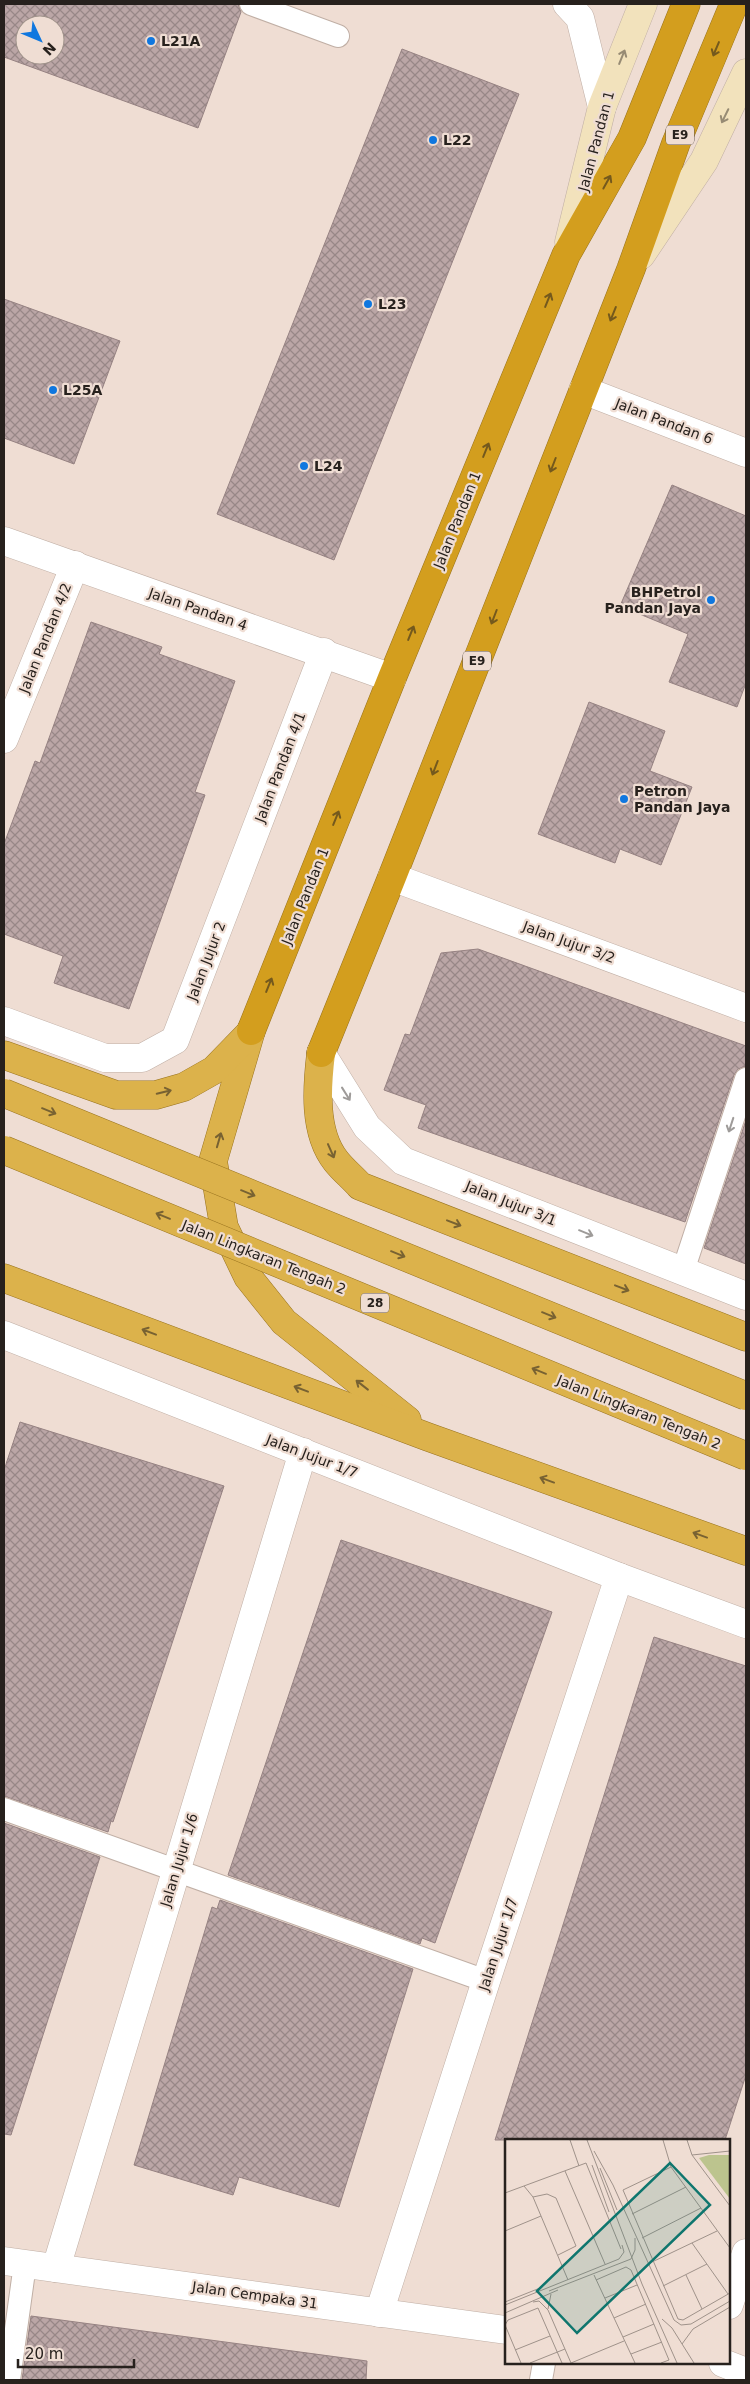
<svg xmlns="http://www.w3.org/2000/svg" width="750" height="2384" font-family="'DejaVu Sans',sans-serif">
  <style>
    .building { fill: url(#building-cross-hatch); stroke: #968282; fill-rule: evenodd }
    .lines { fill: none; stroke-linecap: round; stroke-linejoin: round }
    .service-casing { stroke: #c0afa5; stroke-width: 24 }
    .minor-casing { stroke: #c0afa5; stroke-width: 29 }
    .secondary-casing { stroke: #c0afa5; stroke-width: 29 }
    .trunk-casing { stroke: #97721e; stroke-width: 29 }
    .motorway-casing { stroke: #97721e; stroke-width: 29 }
    .service { stroke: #fff; stroke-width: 22 }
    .minor { stroke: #fff; stroke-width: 28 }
    .secondary { stroke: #f2e2bc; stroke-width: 28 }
    .trunk { stroke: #dcb24b; stroke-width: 28 }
    .motorway { stroke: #d39e1e; stroke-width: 28 }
    .trunk-bridge-casing { stroke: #97721e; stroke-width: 29; stroke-linecap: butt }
    .trunk-bridge { stroke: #dcb24b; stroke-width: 28 }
    .oneway { stroke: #74591d }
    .oneway2 { stroke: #978b74 }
    .oneway3 { stroke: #786232 }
    .oneway4 { stroke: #9e9b99 }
    .poi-dot { fill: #0f77df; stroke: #efddd3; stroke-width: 2 }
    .labels { text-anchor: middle; stroke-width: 4.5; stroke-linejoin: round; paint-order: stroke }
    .shield { fill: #efddd3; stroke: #635954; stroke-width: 1 }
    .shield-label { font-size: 12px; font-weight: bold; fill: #27211d }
    .poi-label { font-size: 14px; font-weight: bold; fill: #27211d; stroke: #efddd3; text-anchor: start }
    .street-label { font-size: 14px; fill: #27211d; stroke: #efddd3 }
    .inset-road { fill: none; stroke: #9f928a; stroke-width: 1 }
    .view { fill: #0f766e; fill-opacity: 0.15; stroke: #0f766e; stroke-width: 2.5 }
    .inset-edge { fill: none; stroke: #27211d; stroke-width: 2.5 }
  </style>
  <defs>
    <pattern id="building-cross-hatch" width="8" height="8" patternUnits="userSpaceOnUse" patternTransform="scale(1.25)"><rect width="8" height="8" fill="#bba6a6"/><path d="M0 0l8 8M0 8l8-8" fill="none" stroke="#988787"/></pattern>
  </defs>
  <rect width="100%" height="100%" fill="#efddd3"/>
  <g class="building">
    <path d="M 4,4 L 238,4 L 241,12 L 198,128 L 4,57 ZM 25,25 L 55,25 L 55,55 L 25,55 Z"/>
    <polygon points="402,49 519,94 334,560 217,514"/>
    <polygon points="4,299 120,341 74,464 4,438"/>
    <polygon points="672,485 746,516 746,683 737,707 669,682 688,634 620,606"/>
    <polygon points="91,622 162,647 159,654 235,681 195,792 205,795 129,1009 54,983 63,956 4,934 4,844 35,761 40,763"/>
    <polygon points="589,702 665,731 650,771 692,787 661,865 620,849 615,863 538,834"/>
    <polygon points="478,949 746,1046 746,1066 738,1069 734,1075 685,1222 418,1128 426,1105 384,1090 405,1034 410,1035 441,953"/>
    <polygon points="746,1120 746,1264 704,1248"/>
    <polygon points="20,1422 224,1486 113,1822 111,1821 108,1832 4,1796 4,1470"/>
    <polygon points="341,1540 552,1612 435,1943 422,1938 420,1944 228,1875"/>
    <polygon points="654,1637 746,1666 746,2075 725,2140 495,2140"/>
    <polygon points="4,1823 100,1857 11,2135 4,2134"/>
    <polygon points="220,1900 413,1969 339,2207 239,2177 233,2195 134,2165 212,1907 217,1909"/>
    <polygon points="31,2316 367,2361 366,2380 22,2380"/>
  </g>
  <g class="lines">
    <defs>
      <g id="service">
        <polyline points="251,4 338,36"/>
        <polyline points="683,1271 746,1079"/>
        <polyline points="4,1809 486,1981"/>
        <polyline points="9,2380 25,2264"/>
        <polyline points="541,2380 544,2363"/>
      </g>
      <g id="minor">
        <polyline points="567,4 580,18 602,107"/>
        <polyline points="583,390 746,453"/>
        <polyline points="4,541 392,678"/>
        <polyline points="4,739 75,565"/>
        <polyline points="392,877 746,1008"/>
        <polyline points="4,1021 105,1058 142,1058 175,1040 324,652"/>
        <polyline points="321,1053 367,1127 403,1161 746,1296"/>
        <polyline points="4,1335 619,1577 746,1624"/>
        <polyline points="4,2261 506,2330"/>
        <polyline points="56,2268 303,1452"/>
        <polyline points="729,2305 746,2253"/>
        <polyline points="379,2313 486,1981 619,1577"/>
        <polyline points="723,2363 746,2372"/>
      </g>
      <g id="secondary">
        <polyline points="569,242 602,107 643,4"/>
        <polyline points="641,255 704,161 746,73"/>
      </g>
      <g id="trunk">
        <polyline points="251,1031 213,1161 224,1227 248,1277 284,1322 407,1420"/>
        <path d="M 321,1053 C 317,1086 313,1132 336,1161 C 343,1170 352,1177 360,1186 L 746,1337"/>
        <polyline points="4,1055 116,1095 156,1095 184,1087 214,1070 249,1034"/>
        <polyline points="4,1278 428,1437 746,1551"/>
      </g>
      <g id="motorway">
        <polyline points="251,1031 392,678 566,255 632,138 686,4"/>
        <polyline points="321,1053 392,877 631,269 676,143 734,4"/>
      </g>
    </defs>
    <use href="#service" class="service-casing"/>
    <use href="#minor" class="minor-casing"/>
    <use href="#secondary" class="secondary-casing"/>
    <use href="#trunk" class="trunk-casing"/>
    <use href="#motorway" class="motorway-casing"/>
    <use href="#service" class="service"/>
    <use href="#minor" class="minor"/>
    <use href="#secondary" class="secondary"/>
    <use href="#trunk" class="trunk"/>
    <use href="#motorway" class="motorway"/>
    <defs>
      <g id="trunk-bridge">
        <polyline points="4,1093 746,1396"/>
        <polyline points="4,1150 746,1456"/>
      </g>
    </defs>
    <use href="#trunk-bridge" class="trunk-bridge-casing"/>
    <use href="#trunk-bridge" class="trunk-bridge"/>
  </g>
  <defs><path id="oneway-shaft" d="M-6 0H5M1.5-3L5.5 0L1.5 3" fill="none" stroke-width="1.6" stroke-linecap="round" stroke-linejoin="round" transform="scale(1.25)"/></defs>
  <g class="oneway">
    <use href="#oneway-shaft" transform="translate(716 49) rotate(113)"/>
    <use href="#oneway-shaft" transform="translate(607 182) rotate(-61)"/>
    <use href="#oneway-shaft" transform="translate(548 300) rotate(-68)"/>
    <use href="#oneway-shaft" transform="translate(613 314) rotate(112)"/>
    <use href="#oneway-shaft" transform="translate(486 450) rotate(-68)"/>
    <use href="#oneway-shaft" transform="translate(553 465) rotate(111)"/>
    <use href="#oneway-shaft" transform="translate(494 617) rotate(111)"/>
    <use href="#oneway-shaft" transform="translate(411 633) rotate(-68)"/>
    <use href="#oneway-shaft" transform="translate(435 768) rotate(111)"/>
    <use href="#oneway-shaft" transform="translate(336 818) rotate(-68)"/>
    <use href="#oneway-shaft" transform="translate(269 985) rotate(-68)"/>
  </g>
  <g class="oneway2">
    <use href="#oneway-shaft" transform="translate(622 57) rotate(-68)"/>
    <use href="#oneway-shaft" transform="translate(725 116) rotate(116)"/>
  </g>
  <g class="oneway3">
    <use href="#oneway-shaft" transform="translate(164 1092) rotate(-14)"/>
    <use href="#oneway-shaft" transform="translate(49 1111) rotate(22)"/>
    <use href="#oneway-shaft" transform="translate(219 1140) rotate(-74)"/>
    <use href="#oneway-shaft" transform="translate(331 1151) rotate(66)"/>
    <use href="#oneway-shaft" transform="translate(248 1193) rotate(22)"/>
    <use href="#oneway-shaft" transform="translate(163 1216) rotate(-158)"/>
    <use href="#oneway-shaft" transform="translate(454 1223) rotate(21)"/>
    <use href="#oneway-shaft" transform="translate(398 1254) rotate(22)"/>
    <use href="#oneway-shaft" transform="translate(622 1288) rotate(21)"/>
    <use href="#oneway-shaft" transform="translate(549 1315) rotate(22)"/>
    <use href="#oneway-shaft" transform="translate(149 1332) rotate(-159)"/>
    <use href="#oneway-shaft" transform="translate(539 1371) rotate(-158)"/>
    <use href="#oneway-shaft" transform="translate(362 1385) rotate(-142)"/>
    <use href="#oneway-shaft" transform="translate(301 1389) rotate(-159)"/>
    <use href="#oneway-shaft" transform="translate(547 1480) rotate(-160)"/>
    <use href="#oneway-shaft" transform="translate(700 1535) rotate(-160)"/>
  </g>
  <g class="oneway4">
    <use href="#oneway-shaft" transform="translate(346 1094) rotate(58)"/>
    <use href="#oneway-shaft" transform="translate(731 1125) rotate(108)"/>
    <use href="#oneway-shaft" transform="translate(586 1233) rotate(22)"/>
  </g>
  <g class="poi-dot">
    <circle cx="151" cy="41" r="5"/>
    <circle cx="433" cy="140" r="5"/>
    <circle cx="368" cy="304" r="5"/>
    <circle cx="53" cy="390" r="5"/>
    <circle cx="304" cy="466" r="5"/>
    <circle cx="711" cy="600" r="5"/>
    <circle cx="624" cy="799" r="5"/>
  </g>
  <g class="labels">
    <g class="shield">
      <rect x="666" y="125.5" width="28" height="19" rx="4"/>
      <rect x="463" y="651.5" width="28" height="19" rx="4"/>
      <rect x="361" y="1293.5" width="28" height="19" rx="4"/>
    </g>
    <g class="shield-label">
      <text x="680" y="139">E9</text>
      <text x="477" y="665">E9</text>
      <text x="375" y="1307">28</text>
    </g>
    <g class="poi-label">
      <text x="161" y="46">L21A</text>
      <text x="443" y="145">L22</text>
      <text x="378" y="309">L23</text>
      <text x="63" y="395">L25A</text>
      <text x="314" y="471">L24</text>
      <text x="701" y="597" text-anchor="end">BHPetrol<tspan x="701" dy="16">Pandan Jaya</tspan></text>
      <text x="634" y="796">Petron<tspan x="634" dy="16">Pandan Jaya</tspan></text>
    </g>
    <g class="street-label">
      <text transform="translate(596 141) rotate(-75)" y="5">Jalan Pandan 1</text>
      <text transform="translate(664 421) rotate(21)" y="5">Jalan Pandan 6</text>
      <text transform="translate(457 520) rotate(-68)" y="5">Jalan Pandan 1</text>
      <text transform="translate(198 609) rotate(19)" y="5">Jalan Pandan 4</text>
      <text transform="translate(45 638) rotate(-68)" y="5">Jalan Pandan 4/2</text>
      <text transform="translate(280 767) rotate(-69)" y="5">Jalan Pandan 4/1</text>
      <text transform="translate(305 896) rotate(-68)" y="5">Jalan Pandan 1</text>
      <text transform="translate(569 942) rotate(20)" y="5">Jalan Jujur 3/2</text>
      <text transform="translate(206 961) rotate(-69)" y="5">Jalan Jujur 2</text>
      <text transform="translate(511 1203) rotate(22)" y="5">Jalan Jujur 3/1</text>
      <text transform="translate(264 1257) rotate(22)" y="5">Jalan Lingkaran Tengah 2</text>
      <text transform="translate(639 1412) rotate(22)" y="5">Jalan Lingkaran Tengah 2</text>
      <text transform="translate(312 1456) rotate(21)" y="5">Jalan Jujur 1/7</text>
      <text transform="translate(179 1860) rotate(-73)" y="5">Jalan Jujur 1/6</text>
      <text transform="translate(498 1944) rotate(-72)" y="5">Jalan Jujur 1/7</text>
      <text transform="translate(255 2295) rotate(8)" y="5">Jalan Cempaka 31</text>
    </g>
  </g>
  <g transform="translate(505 2139)">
    <rect width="225" height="225" fill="#efddd3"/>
    <path d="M 204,16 L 225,16 L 225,60 L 194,19 Z" fill="#bcc48e"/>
    <path class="inset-road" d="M 65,1 L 74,27M 82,1 L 137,145 L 172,224M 158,1 L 166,28 L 225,109M 182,1 L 187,16 L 225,67M 89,12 L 108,46 L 169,181 L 176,186 L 186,185M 187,16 L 225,12M 87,26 L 104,73M 166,28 L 118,51 L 173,180 L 178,181 L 225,154M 95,29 L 112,71M 60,32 L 100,125M 19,47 L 28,58 L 63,141M 0,54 L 81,24 L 116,110M 28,58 L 42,55 L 51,59 L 71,107 L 53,116M 127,75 L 181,48M 0,92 L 36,77M 137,99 L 196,69M 187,104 L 223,155M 147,123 L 212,92M 89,136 L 130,224M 181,136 L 197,170M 91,141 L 121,128 L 126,131 L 164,221 L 156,224M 158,147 L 202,125M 44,152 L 126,120 L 130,111 L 130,99M 100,159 L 132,146M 0,163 L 35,149M 28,163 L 34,162 L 43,171 L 66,224M 0,166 L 114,120 L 119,113 L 117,106M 43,170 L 46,155M 0,174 L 53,151M 109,179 L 141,165M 157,180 L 167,189 L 189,224M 186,185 L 225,162M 0,186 L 3,181 L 33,169 L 57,224M 0,186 L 16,224M 188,190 L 225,168M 118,198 L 149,185M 177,205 L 188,190M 10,211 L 45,197M 126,215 L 157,203M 25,224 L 60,210M 66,224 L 119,202"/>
    <path class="view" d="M 165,24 L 205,66 L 72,194 L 32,152 Z"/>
    <rect width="225" height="225" class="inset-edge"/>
  </g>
  <rect width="750" height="2384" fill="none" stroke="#27211d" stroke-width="10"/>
  <g transform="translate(40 40) rotate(134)"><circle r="24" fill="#efddd3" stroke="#9f928a"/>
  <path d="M0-4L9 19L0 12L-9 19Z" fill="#0f77df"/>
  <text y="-8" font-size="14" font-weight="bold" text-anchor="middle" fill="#27211d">N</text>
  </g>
  <path d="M18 2359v8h116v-8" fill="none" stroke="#27211d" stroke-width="2.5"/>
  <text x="25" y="2359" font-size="15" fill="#27211d" stroke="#efddd3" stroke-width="4" paint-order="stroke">20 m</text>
</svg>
